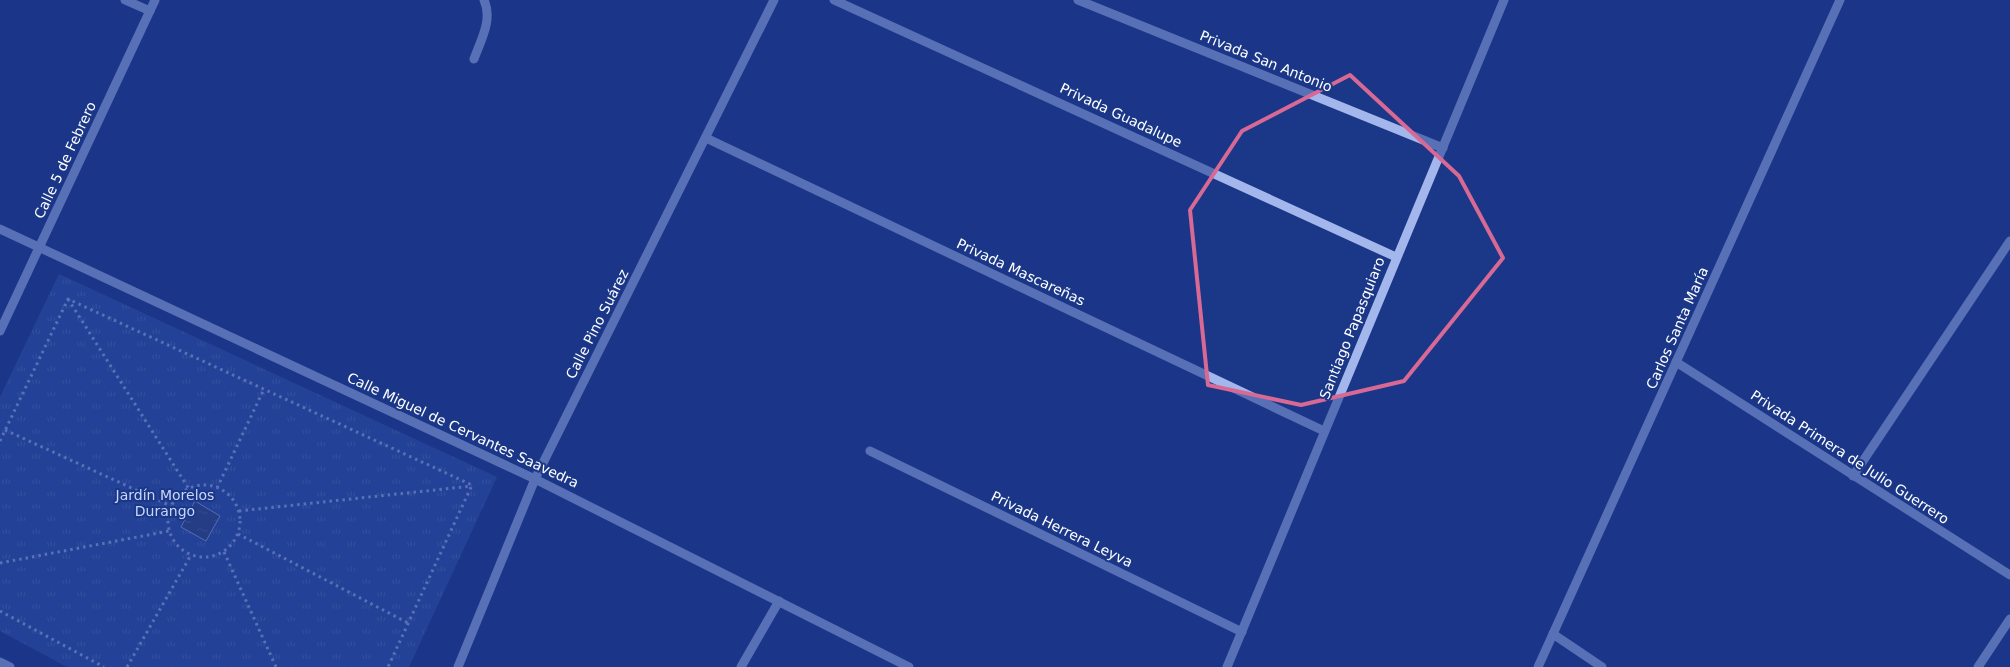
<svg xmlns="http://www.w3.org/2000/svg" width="2010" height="667" font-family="'DejaVu Sans',sans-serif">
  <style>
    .park { fill: url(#park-tufts) }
    .water { fill: url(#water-ripples); stroke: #96afee }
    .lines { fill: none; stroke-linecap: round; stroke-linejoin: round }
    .path { stroke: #a3b7ec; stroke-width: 3; stroke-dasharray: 2.5 4; stroke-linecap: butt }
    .minor { stroke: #a3b7ec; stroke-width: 9 }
    .marked { fill: none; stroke: #d76994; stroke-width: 4; stroke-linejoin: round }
    .labels { text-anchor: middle; stroke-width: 4; stroke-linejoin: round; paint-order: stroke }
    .street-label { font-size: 14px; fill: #fff; stroke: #1b3788 }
    .park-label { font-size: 14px; fill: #c8d6f9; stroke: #1b3788 }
  </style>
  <defs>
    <pattern id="park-tufts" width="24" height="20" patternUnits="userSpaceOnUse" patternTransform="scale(1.25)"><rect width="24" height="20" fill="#2e4fa6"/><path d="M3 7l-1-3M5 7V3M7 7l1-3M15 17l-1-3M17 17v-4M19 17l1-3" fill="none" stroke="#4d69b3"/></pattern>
    <pattern id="water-ripples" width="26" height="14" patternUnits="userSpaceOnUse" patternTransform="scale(1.25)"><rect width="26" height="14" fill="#314582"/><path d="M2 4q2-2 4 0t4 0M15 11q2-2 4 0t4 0" fill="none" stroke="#506195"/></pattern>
  </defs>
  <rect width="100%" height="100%" fill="#1b3788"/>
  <polygon class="park" points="59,274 497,477 409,667 67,667 0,631 0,397"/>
  <polygon class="water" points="195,501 220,516 206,541 181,527"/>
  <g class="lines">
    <g class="path">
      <polyline points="68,299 189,489"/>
      <polyline points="5,430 171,506"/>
      <polyline points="0,441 68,299 472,485 388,667"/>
      <circle cx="204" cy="521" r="36"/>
      <polyline points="217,488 264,389"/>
      <polyline points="239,511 472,486"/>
      <polyline points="238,534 408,623"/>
      <polyline points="224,552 276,667"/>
      <polyline points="0,563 169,531"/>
      <polyline points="0,611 104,667"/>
      <polyline points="127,667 191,555"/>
    </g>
    <g class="minor">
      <polyline points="125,0 150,11"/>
      <polyline points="834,0 1396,257"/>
      <polyline points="1078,0 1443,148"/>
      <path d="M 474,59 C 481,40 493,19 484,0"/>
      <polyline points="706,138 1324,431"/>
      <polyline points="0,229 535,479 909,667"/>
      <polyline points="0,331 155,0"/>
      <polyline points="1676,362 2010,575"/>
      <polyline points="870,451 1242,632"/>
      <polyline points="1853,476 2010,241"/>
      <polyline points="1553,634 1602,667"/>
      <polyline points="0,662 10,667"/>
      <polyline points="458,667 535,479 774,0"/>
      <polyline points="741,667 779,601"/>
      <polyline points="1227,667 1504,0"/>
      <polyline points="1538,667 1840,0"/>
      <polyline points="1978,667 2010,619"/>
    </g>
  </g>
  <path d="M0 0H2010V667H0ZM 1350,75 L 1459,176 L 1503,258 L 1404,381 L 1301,405 L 1208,385 L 1190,210 L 1242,131 Z" fill="#1b3788" fill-opacity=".55" fill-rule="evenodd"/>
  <path class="marked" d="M 1350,75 L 1459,176 L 1503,258 L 1404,381 L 1301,405 L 1208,385 L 1190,210 L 1242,131 Z"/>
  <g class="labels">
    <g class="street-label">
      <text transform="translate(1266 61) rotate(22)" y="5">Privada San Antonio</text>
      <text transform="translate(1121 115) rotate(25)" y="5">Privada Guadalupe</text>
      <text transform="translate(65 160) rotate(-65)" y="5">Calle 5 de Febrero</text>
      <text transform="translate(1021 272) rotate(25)" y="5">Privada Mascareñas</text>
      <text transform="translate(597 324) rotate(-63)" y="5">Calle Pino Suárez</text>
      <text transform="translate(1352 328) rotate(-68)" y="5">Santiago Papasquiaro</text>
      <text transform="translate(1677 328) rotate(-66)" y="5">Carlos Santa María</text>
      <text transform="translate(463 430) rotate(25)" y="5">Calle Miguel de Cervantes Saavedra</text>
      <text transform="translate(1850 457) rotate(33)" y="5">Privada Primera de Julio Guerrero</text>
      <text transform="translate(1062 529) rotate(26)" y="5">Privada Herrera Leyva</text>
    </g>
    <g class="park-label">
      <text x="165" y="500">Jardín Morelos<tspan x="165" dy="16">Durango</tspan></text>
    </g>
  </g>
</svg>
